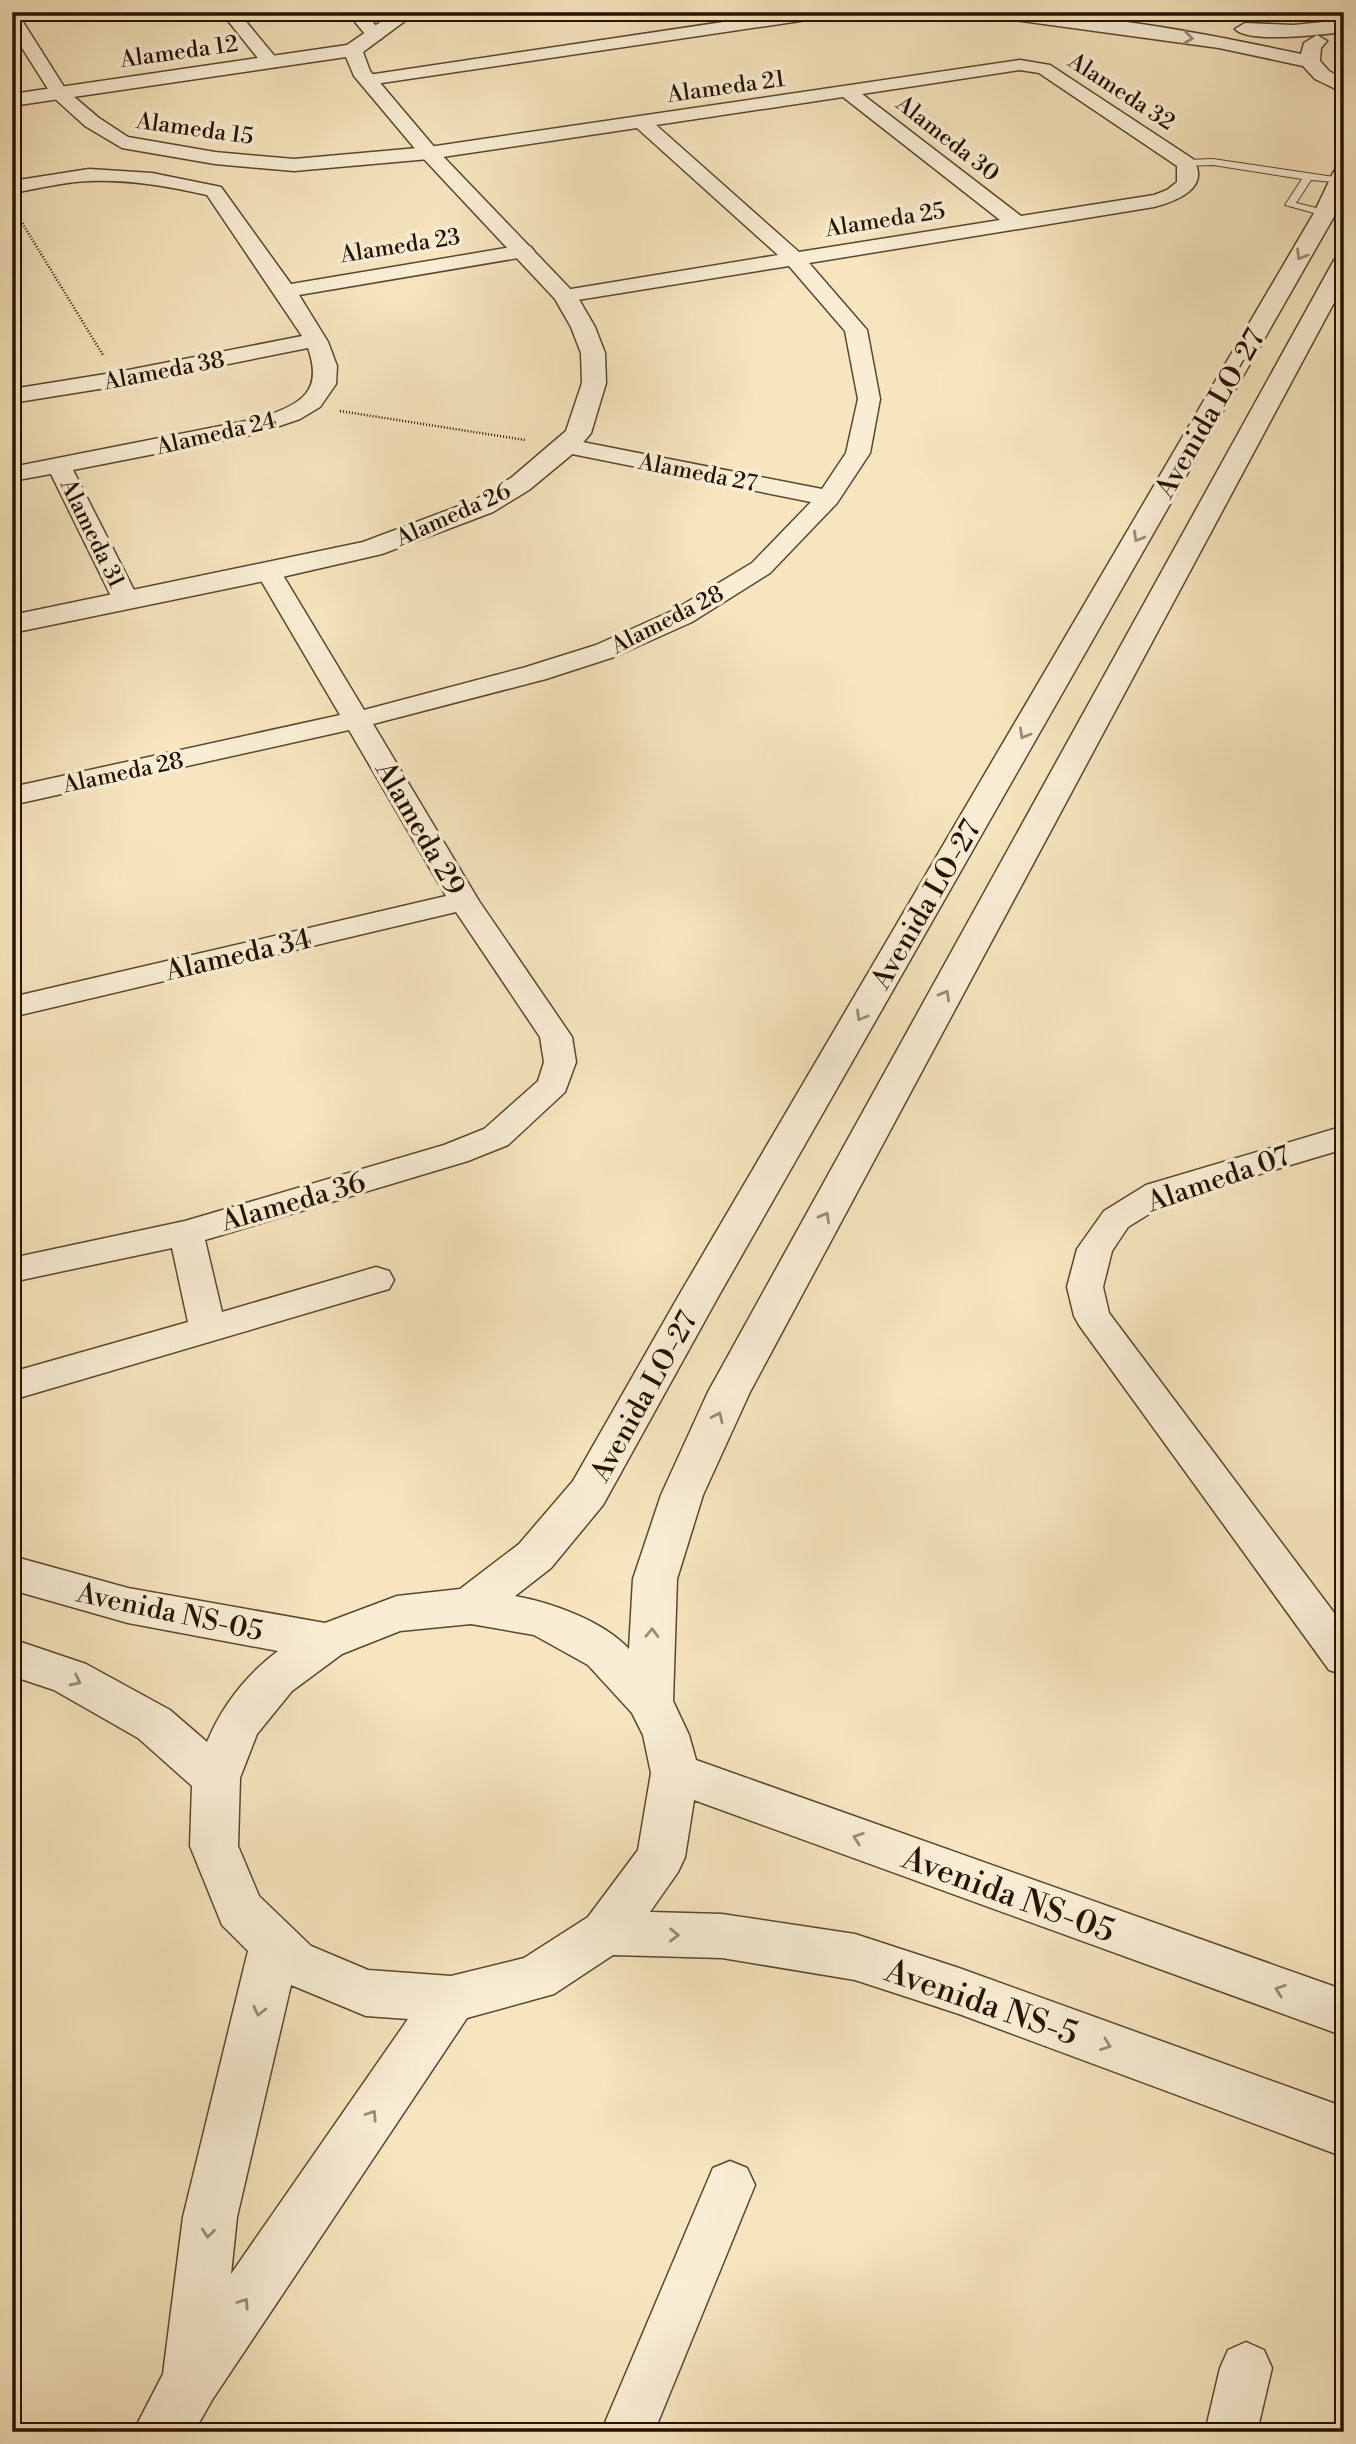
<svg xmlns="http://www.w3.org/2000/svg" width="1356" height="2444" font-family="'Libre Bodoni',serif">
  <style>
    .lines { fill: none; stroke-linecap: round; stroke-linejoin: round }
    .service-casing { stroke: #5a4730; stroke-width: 2 }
    .minor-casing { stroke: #5a4730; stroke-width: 3 }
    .tertiary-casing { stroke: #5a4730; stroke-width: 3 }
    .path { stroke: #261200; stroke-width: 2.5; stroke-dasharray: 1 2; stroke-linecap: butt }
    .service { fill: #f9eed5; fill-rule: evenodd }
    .minor { fill: #f9eed5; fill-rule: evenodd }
    .tertiary { fill: #f9eed5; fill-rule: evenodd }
    .oneway { stroke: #9a8b75 }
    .labels { text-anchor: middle; stroke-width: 7; stroke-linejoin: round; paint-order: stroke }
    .far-street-label { font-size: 23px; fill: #261200; stroke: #f9eed5 }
    .street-label { font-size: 28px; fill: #261200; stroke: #f9eed5 }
    .near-street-label { font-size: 33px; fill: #261200; stroke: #f9eed5 }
  </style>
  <rect width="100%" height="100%" fill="#f6e5be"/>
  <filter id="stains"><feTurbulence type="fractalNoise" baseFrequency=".00286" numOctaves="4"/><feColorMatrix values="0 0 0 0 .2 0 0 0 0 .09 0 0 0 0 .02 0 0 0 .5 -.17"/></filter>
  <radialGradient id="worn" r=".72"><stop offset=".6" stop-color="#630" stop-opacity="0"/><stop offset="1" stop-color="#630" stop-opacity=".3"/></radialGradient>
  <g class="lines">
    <defs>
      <polygon id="service" points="1213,159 1341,178 1344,179 1344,183 1311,180 1296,203 1329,211 1330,213 1325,216 1285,205 1302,179 1213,165 1186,166 1181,163 1186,160"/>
      <g id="minor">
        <polygon points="221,12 238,12 277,59 280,63 277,67 265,67"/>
        <polygon points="347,12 364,12 384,35 381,39 369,39"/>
        <polygon points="790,12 835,12 827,17 368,85 359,80 368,75"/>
        <path d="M 12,13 L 18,14 L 66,90 L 99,118 L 128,137 L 215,152 L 294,159 L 429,147 L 1020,60 L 1050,65 L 1193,159 C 1211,188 1177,201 1154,207 L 809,263 L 867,330 L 880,399 L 870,453 L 837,503 L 770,573 L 692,622 L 614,657 L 546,679 L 373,724 L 479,901 L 572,1037 L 576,1062 L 565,1092 L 508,1145 L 468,1161 L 205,1240 L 222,1312 L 376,1267 L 389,1271 L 394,1280 L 389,1289 L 12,1400 L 12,1372 L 188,1322 L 172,1248 L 12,1282 L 12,1258 L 185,1221 L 444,1145 L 484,1129 L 538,1081 L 544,1062 L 540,1037 L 456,912 L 12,1017 L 12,997 L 446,896 L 349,730 L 12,805 L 12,787 L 340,715 L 256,572 L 260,567 L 269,564 L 278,567 L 364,710 L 526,667 L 596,645 L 674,610 L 752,563 L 811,502 L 567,453 L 559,451 L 555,446 L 559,441 L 567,439 L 822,489 L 846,453 L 858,399 L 845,331 L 789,266 L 565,302 L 557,301 L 554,296 L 557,291 L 565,290 L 778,255 L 637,128 L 429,159 L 294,171 L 215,164 L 122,148 L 85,126 L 53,97 L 12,32 ZM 1020,70 L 1039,73 L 1177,166 L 1177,182 L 1167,190 L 1154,195 L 1021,216 L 862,94 ZM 843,97 L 1000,220 L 799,252 L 656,125 Z"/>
        <path d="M 89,169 L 152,173 L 221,187 L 291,284 L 524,245 L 531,247 L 534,251 L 531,255 L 524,257 L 299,295 L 328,342 L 337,366 L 336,384 L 320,407 L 300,419 L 256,434 L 73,470 L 139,600 L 135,605 L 126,608 L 117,605 L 113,600 L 51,474 L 12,481 L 12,467 L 261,418 C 300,404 324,393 308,348 L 118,386 L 12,403 L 12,389 L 118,372 L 302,336 L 207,195 C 168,186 128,179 88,181 C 62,182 37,189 12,193 L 12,181 Z"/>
        <polygon points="1344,1126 1344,1149 1170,1201 1128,1227 1112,1251 1103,1287 1109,1313 1344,1626 1344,1675 1329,1670 1079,1325 1074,1316 1067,1287 1077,1249 1104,1211 1146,1185"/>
        <polygon points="730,2161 747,2168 755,2185 654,2432 601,2432 713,2168"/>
        <polygon points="1246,2342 1264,2350 1272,2368 1257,2432 1205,2432 1220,2368 1228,2350"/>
      </g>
      <g id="tertiary">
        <polygon points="395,12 417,12 363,52 370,71 436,149 577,296 595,327 605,353 606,383 591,433 576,451 529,490 493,512 382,554 269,580 12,633 12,615 363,542 475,500 511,478 566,431 582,383 581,353 571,327 555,299 422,157 354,76 346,57 12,106 12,94 347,45"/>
        <path d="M 990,12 C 1094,12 1199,32 1301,54 L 1304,43 L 1317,35 L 1327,41 L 1321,48 L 1320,61 L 1329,71 L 1344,79 L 1344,93 L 1315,79 L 1303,66 L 1219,48 L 999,18 Z"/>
        <path d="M 1344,20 L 1344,32 C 1323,34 1248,44 1235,29 L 1245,23 L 1293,25 Z"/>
        <path d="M 1344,167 L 1344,197 L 1336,213 L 718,1297 L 603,1505 L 551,1568 L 515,1596 C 553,1603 603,1621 629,1649 L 633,1579 L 661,1495 L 708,1392 L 1333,262 L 1336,257 L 1344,255 L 1344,284 L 750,1392 L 703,1495 L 677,1579 L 673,1701 L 689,1735 L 696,1760 L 1344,1990 L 1344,2036 L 694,1800 L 685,1857 L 678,1872 L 650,1912 L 722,1914 L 855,1934 L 959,1968 L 1344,2107 L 1344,2157 L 959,2014 L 855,1980 L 722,1958 L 613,1955 L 554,1994 L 467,2018 L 212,2400 L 194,2432 L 133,2432 L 163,2374 L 183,2217 L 248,1951 L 222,1925 L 190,1846 L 192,1786 L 138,1738 L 54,1690 L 12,1676 L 12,1639 L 86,1664 L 170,1710 L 207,1742 C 222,1706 246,1675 278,1651 L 128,1623 L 12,1590 L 12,1556 L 128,1588 L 325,1623 L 397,1596 L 460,1589 L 519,1544 L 573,1481 L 678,1297 L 1314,213 L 1333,173 L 1336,168 ZM 471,1624 L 534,1635 L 588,1665 L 632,1713 L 643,1735 L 651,1773 L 638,1850 L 588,1917 L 524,1958 L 451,1976 L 368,1970 L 311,1946 L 259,1896 L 238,1846 L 240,1778 L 257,1734 L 292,1691 L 342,1654 L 400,1631 ZM 291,1985 L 366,2016 L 408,2019 L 231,2274 L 237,2217 Z"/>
      </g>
    </defs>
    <use href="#service" class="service-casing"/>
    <use href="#minor" class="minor-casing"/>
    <use href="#tertiary" class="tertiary-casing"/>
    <g class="path">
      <polyline points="16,213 103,355"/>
      <polyline points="340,411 525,440"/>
    </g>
    <use href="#service" class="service"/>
    <use href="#minor" class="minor"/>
    <use href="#tertiary" class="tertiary"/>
  </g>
  <defs><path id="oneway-chevron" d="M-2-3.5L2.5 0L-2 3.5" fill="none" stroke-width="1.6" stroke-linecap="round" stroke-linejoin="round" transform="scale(1.75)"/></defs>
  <g class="oneway">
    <use href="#oneway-chevron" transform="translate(1188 38) rotate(8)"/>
    <use href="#oneway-chevron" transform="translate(1301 255) rotate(120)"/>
    <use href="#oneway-chevron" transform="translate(1138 537) rotate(120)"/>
    <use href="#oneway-chevron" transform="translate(1024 734) rotate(120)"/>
    <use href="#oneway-chevron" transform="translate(945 995) rotate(-61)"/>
    <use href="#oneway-chevron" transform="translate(861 1016) rotate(120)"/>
    <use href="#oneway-chevron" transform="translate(825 1217) rotate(-61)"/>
    <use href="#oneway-chevron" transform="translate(718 1417) rotate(-65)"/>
    <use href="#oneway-chevron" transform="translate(652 1633) rotate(-88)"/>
    <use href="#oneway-chevron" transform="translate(76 1681) rotate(27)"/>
    <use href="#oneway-chevron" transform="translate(858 1838) rotate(-160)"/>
    <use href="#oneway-chevron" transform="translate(674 1935) rotate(1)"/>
    <use href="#oneway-chevron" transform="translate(1280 1990) rotate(-160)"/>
    <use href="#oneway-chevron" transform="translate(259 2011) rotate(103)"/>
    <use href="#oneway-chevron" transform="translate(1106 2045) rotate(20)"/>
    <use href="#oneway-chevron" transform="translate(372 2115) rotate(-56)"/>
    <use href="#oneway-chevron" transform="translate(208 2233) rotate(96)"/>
    <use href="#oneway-chevron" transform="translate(244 2303) rotate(-56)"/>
  </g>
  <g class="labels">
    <g class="far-street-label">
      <text transform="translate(179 51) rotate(-8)" y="8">Alameda 12</text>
      <text transform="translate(726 86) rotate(-8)" y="8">Alameda 21</text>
      <text transform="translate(1122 91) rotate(33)" y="8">Alameda 32</text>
      <text transform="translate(195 128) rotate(8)" y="8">Alameda 15</text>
      <text transform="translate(948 138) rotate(38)" y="8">Alameda 30</text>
      <text transform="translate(885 219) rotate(-9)" y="8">Alameda 25</text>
      <text transform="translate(400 245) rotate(-9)" y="8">Alameda 23</text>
      <text transform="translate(164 370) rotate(-11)" y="8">Alameda 38</text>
      <text transform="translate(216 433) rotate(-13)" y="8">Alameda 24</text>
      <text transform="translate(698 472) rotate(11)" y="8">Alameda 27</text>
      <text transform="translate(453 514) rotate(-24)" y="8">Alameda 26</text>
      <text transform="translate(93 533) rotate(64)" y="8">Alameda 31</text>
      <text transform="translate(667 619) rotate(-27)" y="8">Alameda 28</text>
      <text transform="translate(123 772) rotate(-12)" y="8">Alameda 28</text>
    </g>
    <g class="street-label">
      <text transform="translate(1209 413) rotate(-60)" y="10">Avenida LO-27</text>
      <text transform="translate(421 828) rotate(60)" y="10">Alameda 29</text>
      <text transform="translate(925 904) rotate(-60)" y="10">Avenida LO-27</text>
      <text transform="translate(238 954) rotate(-13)" y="10">Alameda 34</text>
      <text transform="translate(1218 1178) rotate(-19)" y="10">Alameda 07</text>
      <text transform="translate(293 1201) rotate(-16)" y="10">Alameda 36</text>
      <text transform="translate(643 1396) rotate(-61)" y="10">Avenida LO-27</text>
      <text transform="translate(170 1611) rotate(12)" y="10">Avenida NS-05</text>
    </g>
    <g class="near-street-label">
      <text transform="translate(1009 1893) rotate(20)" y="12">Avenida NS-05</text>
      <text transform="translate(982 2001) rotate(19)" y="12">Avenida NS-5</text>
    </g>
  </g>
  <rect width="1356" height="2444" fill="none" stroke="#f6e5be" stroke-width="42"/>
  <rect x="14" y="14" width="1328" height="2416" fill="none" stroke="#261200" stroke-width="3.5"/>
  <rect x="21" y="21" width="1314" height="2402" fill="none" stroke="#261200" stroke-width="2"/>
  <rect width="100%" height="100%" filter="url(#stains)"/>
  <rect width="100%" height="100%" fill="url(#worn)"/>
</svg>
